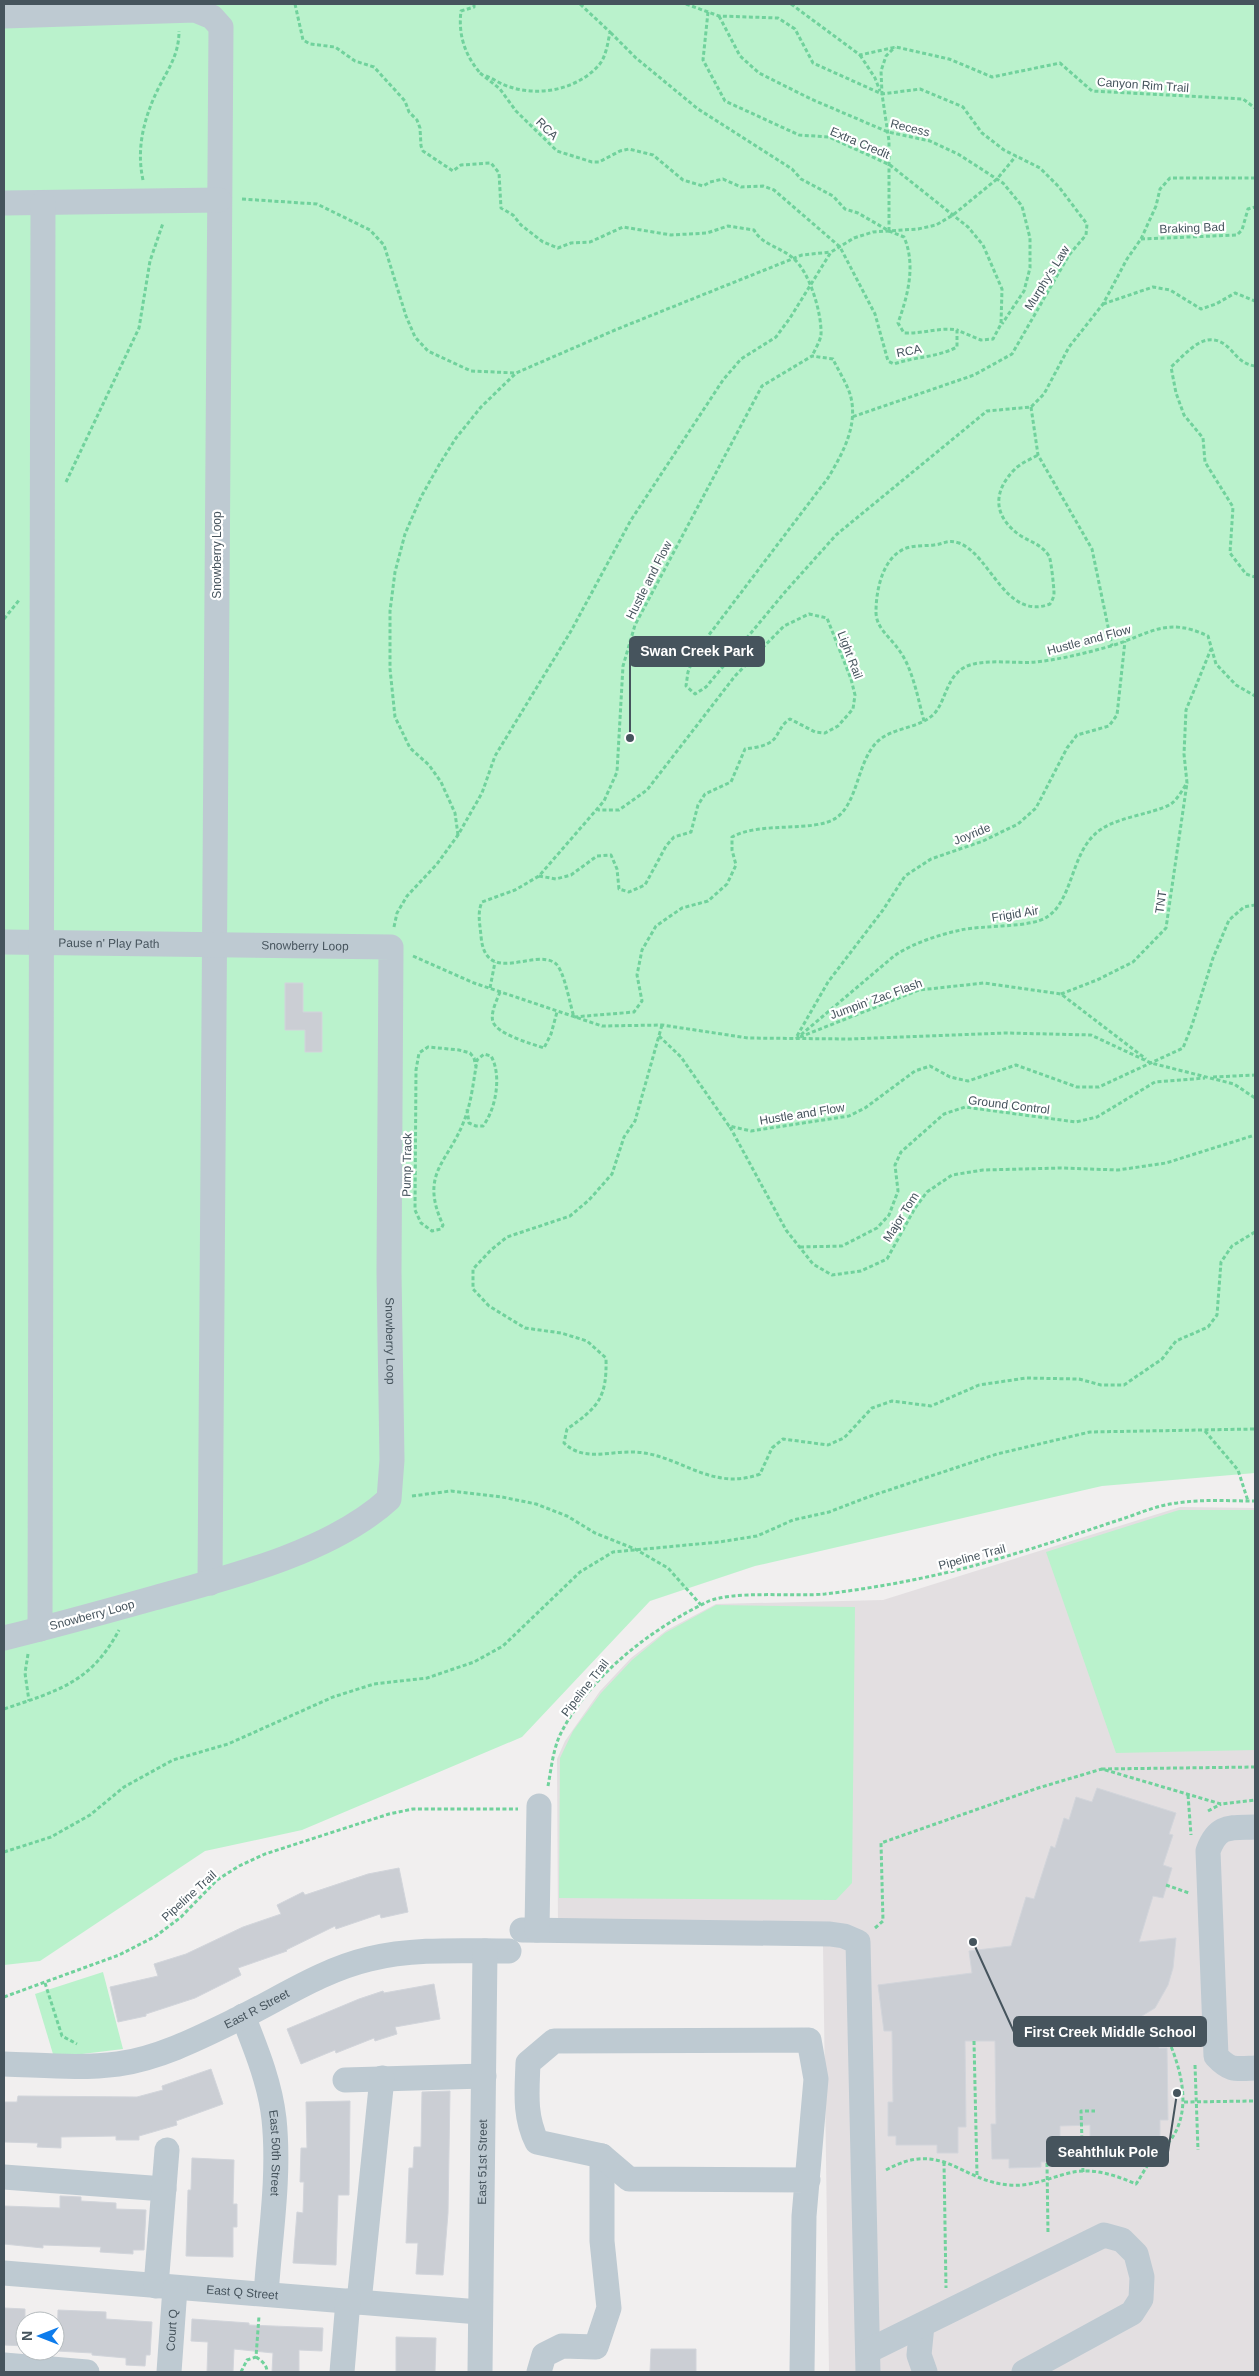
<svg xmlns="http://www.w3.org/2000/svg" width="1259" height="2376" font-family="Helvetica,sans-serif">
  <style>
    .education { fill: #e3dfe1 }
    .green { fill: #baf2cc }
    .building { fill: #cbced4; stroke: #d2d5db }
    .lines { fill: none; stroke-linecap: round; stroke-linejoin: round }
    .path { stroke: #70d29c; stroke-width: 3; stroke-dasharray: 4 2.5; stroke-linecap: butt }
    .minor { stroke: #becad2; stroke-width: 25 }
    .labels { text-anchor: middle; stroke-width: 4.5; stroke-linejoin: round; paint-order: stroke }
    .street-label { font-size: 12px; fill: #46545d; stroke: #fff }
    .leader { fill: none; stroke: #46545d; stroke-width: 2 }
    .callout-dot { fill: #46545d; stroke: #fff; stroke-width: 2 }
    .callout { fill: #46545d; stroke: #46545d; stroke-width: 2 }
    .callout-label { font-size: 14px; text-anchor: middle; font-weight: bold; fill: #fff }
  </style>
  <rect width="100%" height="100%" fill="#f1efef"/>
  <polygon class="education" points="1180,1507 1255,1508 1255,2372 829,2372 823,1945 558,1930 557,1759 565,1741 600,1691 631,1658 667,1630 716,1604 883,1600"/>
  <g class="green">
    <polygon points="4,4 1255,4 1255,1473 1102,1486 755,1566 650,1601 522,1737 302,1830 205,1851 40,1961 4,1965"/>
    <polygon points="1179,1510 1255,1510 1255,1750 1116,1753 1046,1552"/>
    <polygon points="716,1605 855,1607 852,1883 836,1900 559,1898 560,1758 573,1731 601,1693 632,1660 665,1633"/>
    <polygon points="103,1972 123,2049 74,2055 53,2054 35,1994"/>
  </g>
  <g class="building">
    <polygon points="285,983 303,983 303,1012 322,1012 322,1052 305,1052 305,1030 285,1030"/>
    <polygon points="1097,1788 1176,1813 1169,1834 1173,1835 1163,1865 1172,1868 1163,1898 1153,1896 1139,1942 1176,1938 1173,1968 1168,1985 1155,2008 1111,2035 1158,2035 1159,2048 1167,2048 1168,2120 1160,2120 1160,2157 1090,2156 1090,2125 1060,2126 1060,2162 1041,2162 1041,2167 1009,2168 1009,2159 992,2159 991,2124 996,2124 995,2041 965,2041 966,2127 958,2127 958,2153 937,2153 937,2145 896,2145 896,2136 888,2136 888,2102 893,2102 892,2031 884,2031 878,1985 972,1973 969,1951 1011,1946 1026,1897 1034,1899 1051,1846 1055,1848 1064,1818 1069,1820 1076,1797 1092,1802"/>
    <polygon points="399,1868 408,1912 381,1918 380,1914 336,1929 335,1926 286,1950 287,1951 238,1968 241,1975 195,1998 146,2014 146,2016 118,2022 110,1987 158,1976 154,1964 186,1954 243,1927 281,1914 277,1905 303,1892 305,1895 368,1874"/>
    <polygon points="434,1984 440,2019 395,2027 397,2034 375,2041 374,2038 336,2053 335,2050 301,2064 287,2029 359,1999 383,1991 384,1993"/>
    <polygon points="211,2069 223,2104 176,2121 177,2125 139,2136 139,2140 116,2140 116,2136 61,2137 61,2148 37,2147 38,2143 4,2142 4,2102 17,2102 18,2096 137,2097 163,2090 162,2086"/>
    <polygon points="450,2091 448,2213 443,2275 416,2274 418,2243 406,2243 409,2168 413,2168 414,2147 421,2147 422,2092"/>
    <polygon points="350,2101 349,2195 338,2195 336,2265 293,2263 297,2212 303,2213 304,2182 300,2182 301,2148 307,2148 306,2102"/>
    <polygon points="192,2158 234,2160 233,2204 237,2204 237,2227 233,2227 233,2257 186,2256 188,2190 191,2190"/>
    <polygon points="60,2196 81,2197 81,2201 116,2203 116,2209 146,2210 144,2250 133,2250 133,2254 100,2252 101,2247 43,2245 43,2248 4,2244 4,2206 60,2208"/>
    <polygon points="4,2308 25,2309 25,2346 4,2345"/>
    <polygon points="58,2310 106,2312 106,2319 152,2322 150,2355 146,2355 145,2366 126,2365 126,2358 92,2355 92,2353 57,2351"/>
    <polygon points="192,2319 249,2323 249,2325 323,2328 322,2351 299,2350 299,2372 272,2372 273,2353 234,2349 233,2372 207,2372 208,2342 191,2341"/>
    <polygon points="396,2337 436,2338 435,2372 396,2372"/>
    <polygon points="651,2349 696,2349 696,2372 650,2372"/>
  </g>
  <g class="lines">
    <g class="path">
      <path d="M 295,4 L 303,40 L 310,44 L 335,47 L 355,61 L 374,67 L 405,101 L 409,112 L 417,120 L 420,128 L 421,146 L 423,151 L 453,171 L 461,165 L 491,163 L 499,173 L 501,208 L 513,215 L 521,225 L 543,242 L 558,248 L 571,243 L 590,242 L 623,227 L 671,235 L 707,233 L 728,226 L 754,230 C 762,245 781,247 794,259 C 810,273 822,314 821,335 C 820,341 815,350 812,356"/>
      <path d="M 474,4 L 474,7 L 461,11 C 458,35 465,55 480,73"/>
      <polyline points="686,4 719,16 778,18 795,29 813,63 882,94 920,89 963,107 982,133 1004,150 1040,168 1059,187 1087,224 1086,235 1069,255 1012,354 974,375 852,417"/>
      <polyline points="791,4 860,55 896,47 949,59 992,77 1060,63 1092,91 1243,99 1255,108"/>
      <polyline points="708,12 703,60 725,101 799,135 829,137 890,165 968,227 983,245 1002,289 1001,324 993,339 981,340 957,330"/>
      <polyline points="719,16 740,56 759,73 811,99 888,132 930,141 958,154 1003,183 1022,206 1030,238 1030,268 1024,291 1002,324"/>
      <polyline points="860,55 875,78 880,91"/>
      <path d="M 480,73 L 500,89 L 516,111 L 557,151 L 592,162 L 599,162 L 620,151 L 629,149 L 653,155 L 683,180 L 703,186 L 710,182 L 723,179 L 741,187 L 763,186 L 774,190 L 840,247 L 875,314 L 888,361 L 894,364 C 917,356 936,358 957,347 L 957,330 C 938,327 924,334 904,333 L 898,323 C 908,295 916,265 904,237 L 889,231 L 858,213 L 845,209 L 833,196 L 801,179 L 792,169 L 698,109 L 636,58 L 610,32"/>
      <path d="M 486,76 C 494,79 502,85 510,87 C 540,97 578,89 599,65 C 606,57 608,42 610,32 L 580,4"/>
      <path d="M 1255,178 L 1170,178 L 1160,189 L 1156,206 L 1141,239 L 1127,259 L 1103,304 L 1069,347 L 1044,394 L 1031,407 L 987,411 L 836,535 L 785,592 L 706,687 L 695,694 L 686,686 L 688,672 L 696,652 L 828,478 C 843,453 859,424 850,394 C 846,382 838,370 833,359 L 812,356 L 762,386 L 635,625 L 623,666 L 617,772 L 604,801 L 539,876 L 515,890 L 482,902 C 477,913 480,924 481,936 C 485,987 534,948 555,963 C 564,969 570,1005 574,1017 L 634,1012 L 642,1001 L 637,975 L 642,950 L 656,926 L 682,908 L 708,901 L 727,884 L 736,865 L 732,850 L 732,837 C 761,821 813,833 836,818 C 858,803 857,762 877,742 C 892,727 919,729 934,714 C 946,701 946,677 965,667 C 983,658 1016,664 1036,662 C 1062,659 1086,653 1111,646 C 1150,634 1166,616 1208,636 L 1216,664 L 1236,685 L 1255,696"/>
      <path d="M 143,180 C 136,148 144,118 158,89 C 168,69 179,55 179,31"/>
      <polyline points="242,199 317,204 370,230 384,245 406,316 415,337 428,351 471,371 516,373"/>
      <polyline points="889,231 889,141 882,94 881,71 886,56 895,47"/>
      <polyline points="1141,239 1237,235 1242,230 1248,209 1255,207"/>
      <polyline points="1103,304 1153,287 1170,290 1201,309 1216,304 1235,293 1255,301"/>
      <path d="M 1255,366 C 1243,364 1238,358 1230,349 C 1207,326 1189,351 1171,367 L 1176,393 L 1184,415 L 1203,438 L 1205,462 L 1233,507 L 1230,553 L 1246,574 L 1255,577"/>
      <polyline points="1031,407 1038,455 1092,549 1112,646"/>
      <polyline points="66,482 139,328 150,261 163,223"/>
      <polyline points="4,619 20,599"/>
      <path d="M 924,721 C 918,699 913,669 899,650 C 890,637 876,628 876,612 C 876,591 882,559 904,549 C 913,545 924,546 934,545 C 944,544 948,539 959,543 C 991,555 1005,621 1050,604 C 1052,601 1054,597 1054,593 C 1054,588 1051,559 1049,556 C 1042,545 1031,542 1021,536 C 993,517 992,492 1015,469 C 1021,463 1031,459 1038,455"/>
      <polyline points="458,835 455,813 441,782 429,765 410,748 395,717 390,669 390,611 395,572 405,534 421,497 439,465 456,438 481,407 516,373 615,330 802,255 831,252"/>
      <path d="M 539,876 L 556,879 L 571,875 L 597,856 L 611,855 L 617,869 L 619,889 L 629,892 L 645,885 L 666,846 L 674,837 L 691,832 L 698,805 L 705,794 L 731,782 L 745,749 C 752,748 762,747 769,743 C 779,738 779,725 790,719 L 815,732 L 825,733 L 838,726 L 853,709 L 855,695 L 851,679 L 827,618 L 809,614 L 784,626 L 735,676 L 647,790 L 619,810 L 598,810"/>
      <polyline points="394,927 397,913 407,896 437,864 458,835 482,793 495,756 571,631 631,520 723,380 741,359 776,337 790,318 831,252 854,238 873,232 918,229 936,225 953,215 997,179 1016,156"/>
      <polyline points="413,956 474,983 602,1026 662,1025 748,1038 849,1039 1006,1033 1091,1035 1151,1063 1234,1084 1255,1098"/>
      <polyline points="490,988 495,962"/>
      <path d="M 500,992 C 497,1000 490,1013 493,1022 C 497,1034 532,1044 544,1048 L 551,1034 L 557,1012"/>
      <polyline points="1061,994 1097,980 1133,962 1166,928 1187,783"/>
      <path d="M 662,1025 L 635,1121 L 624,1137 L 612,1174 L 589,1200 L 570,1216 L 507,1237 L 491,1250 L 473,1269 L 473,1289 L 489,1306 L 525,1328 L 561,1333 L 587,1341 L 606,1358 C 607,1397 599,1407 567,1429 L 564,1443 C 583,1461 606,1452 630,1452 C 677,1451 709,1493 760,1474 L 772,1448 L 783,1439 L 828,1445 L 844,1438 L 872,1408 L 892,1401 L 931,1406 L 979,1385 L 1026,1378 L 1079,1379 L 1101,1385 L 1124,1385 L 1162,1359 L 1176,1341 L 1208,1327 L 1217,1315 L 1221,1262 L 1232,1246 L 1255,1232"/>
      <polyline points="659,1036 681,1057 729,1126 751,1131 849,1116 865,1108 915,1071 930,1066 950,1077 968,1081 1016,1065 1077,1087 1099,1087 1183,1048 1192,1025 1213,958 1229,920 1244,907 1255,905"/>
      <polyline points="797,1036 828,982 883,910 905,876 931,859 983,841 1018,824 1036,808 1067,748 1077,735 1109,726 1117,715 1125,641"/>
      <polyline points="800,1037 919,990 984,983 1061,994 1146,1059"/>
      <path d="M 796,1039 L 894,956 C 913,943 938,935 961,930 C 982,925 1031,928 1047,917 C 1072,901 1071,857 1094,835 C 1111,817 1152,815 1171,804 C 1177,800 1183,789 1187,783 L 1184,754 L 1186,710 L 1211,649"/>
      <polyline points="1213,1077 1255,1075"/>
      <path d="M 467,1109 L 469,1123 L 476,1126 L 483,1126 C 496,1109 502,1075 491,1056 L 484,1054 L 477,1060 L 476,1067 C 473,1084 471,1104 464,1121 C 448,1163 419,1173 443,1225 L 441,1229 L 432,1231 L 421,1223 L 415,1210 L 416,1070 L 419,1053 L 428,1047 L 459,1050 L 470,1053 L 474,1058 L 476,1067"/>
      <polyline points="730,1127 786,1230 813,1264 832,1275 861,1271 887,1259 915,1208 927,1192 952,1175 983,1170 1061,1168 1118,1170 1166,1163 1255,1135"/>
      <polyline points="800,1247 842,1246 877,1228 889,1215 898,1191 895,1165 901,1152 944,1114 965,1107 1076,1122 1097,1117 1155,1082 1205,1078"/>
      <polyline points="1205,1431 1238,1470 1248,1501"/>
      <polyline points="412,1496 451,1491 502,1497 536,1504 567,1516 595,1533 635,1549 668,1568 701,1605"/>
      <polyline points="28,1654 25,1673 29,1701"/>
      <path d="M 4,1709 C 57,1691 91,1683 119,1630"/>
      <polyline points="1255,1767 1102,1769 1221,1804 1255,1800"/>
      <path d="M 548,1786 C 551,1770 553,1750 560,1735 C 588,1677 651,1629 707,1602 C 732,1590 795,1597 825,1594 C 890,1586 955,1573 1017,1553 C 1051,1543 1085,1531 1119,1520 C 1138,1514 1157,1505 1177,1503 C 1203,1499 1229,1501 1255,1501"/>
      <polyline points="1188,1795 1191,1835"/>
      <polyline points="1208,1811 1221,1804"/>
      <polyline points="4,1852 51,1837 90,1815 124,1787 173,1760 228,1744 333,1697 374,1684 427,1678 474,1662 503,1646 580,1572 613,1552 719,1542 757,1536 793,1520 829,1512 868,1497 997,1454 1090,1432 1255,1429"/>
      <polyline points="1166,1885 1189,1893"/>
      <polyline points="875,1928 883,1921 881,1843 1038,1788 1102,1769"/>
      <polyline points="45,1983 62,2036 77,2044"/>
      <polyline points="4,1997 119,1955 156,1936 181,1917 217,1880 239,1866 265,1854 389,1814 413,1809 518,1809"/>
      <polyline points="974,2041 977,2175"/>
      <polyline points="1195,2065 1198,2150"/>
      <polyline points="1184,2102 1255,2101"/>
      <polyline points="1060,2154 1082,2154"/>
      <polyline points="944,2162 946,2288"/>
      <polyline points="1047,2163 1048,2233"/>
      <path d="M 886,2170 C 942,2139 960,2181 1009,2185 C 1031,2187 1049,2178 1069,2173 C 1092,2167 1115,2175 1136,2184 C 1141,2177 1145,2168 1151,2161 C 1157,2153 1166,2146 1172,2138 C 1192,2108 1181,2068 1167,2037"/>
      <polyline points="1083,2172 1081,2111 1095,2111"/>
      <path d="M 256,2357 C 262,2361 267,2365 267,2372"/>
      <polyline points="241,2372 247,2360 256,2357 259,2316"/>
    </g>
    <g class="minor">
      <polyline points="4,16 195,10 212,17 221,27 210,1583"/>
      <polyline points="4,203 219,200"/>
      <path id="s1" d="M 4,942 L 391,947 L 389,1272 L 392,1460 L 389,1499 C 332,1552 227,1578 154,1598 C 104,1612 54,1626 4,1638"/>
      <polyline points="40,1629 43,203"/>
      <path d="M 1255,1827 C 1230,1828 1218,1824 1208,1851 L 1216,2056 C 1230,2071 1235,2069 1255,2068"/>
      <polyline points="522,1930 830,1934 844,1936 858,1942 868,2372"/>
      <polyline points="537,1930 539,1806"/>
      <path id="s2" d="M 243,2016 C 256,2049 270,2083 274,2119 C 280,2177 270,2236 266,2294"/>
      <path id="s3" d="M 4,2064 C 41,2065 80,2069 118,2064 C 161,2058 203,2036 242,2017 C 284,1996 323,1970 369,1959 C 415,1948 462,1951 509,1951"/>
      <polyline points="345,2080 484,2076"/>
      <polyline points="4,2177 164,2189"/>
      <path id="s4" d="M 4,2273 L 479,2312"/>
      <polyline points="156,2286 167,2150"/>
      <polyline points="359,2302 382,2078"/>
      <polyline points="922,2325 919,2355 925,2372"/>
      <polyline points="868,2351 1104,2235 1122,2240 1136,2254 1142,2277 1141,2299 1132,2313 1024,2372"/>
      <polyline points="4,2365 87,2372"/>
      <path id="s5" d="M 169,2372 L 175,2288"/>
      <polyline points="342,2372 348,2301"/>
      <path id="s6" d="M 480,2372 L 485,1951"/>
      <polyline points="539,2372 544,2355 562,2346 596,2347 609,2308 602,2241 602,2156"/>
      <path d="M 802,2372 L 804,2216 L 816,2079 L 809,2040 L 554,2041 L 528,2063 C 527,2091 524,2116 537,2142 L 602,2156 L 629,2179 L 808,2180"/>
    </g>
  </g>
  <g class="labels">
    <g class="street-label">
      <text transform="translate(1143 85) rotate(4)" y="4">Canyon Rim Trail</text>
      <text transform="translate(910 128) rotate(14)" y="4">Recess</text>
      <text transform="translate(547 129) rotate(45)" y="4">RCA</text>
      <text transform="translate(860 143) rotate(23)" y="4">Extra Credit</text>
      <text transform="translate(1192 228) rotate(-2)" y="4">Braking Bad</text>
      <text transform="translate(1047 278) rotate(-58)" y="4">Murphy's Law</text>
      <text transform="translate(909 351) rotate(-11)" y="4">RCA</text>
      <text transform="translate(217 555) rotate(-90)" y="4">Snowberry Loop</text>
      <text transform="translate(649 580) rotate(-63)" y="4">Hustle and Flow</text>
      <text transform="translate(1089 640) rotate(-15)" y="4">Hustle and Flow</text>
      <text transform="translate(850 655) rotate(69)" y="4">Light Rail</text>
      <text transform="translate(972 834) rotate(-22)" y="4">Joyride</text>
      <text transform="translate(1161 902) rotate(-82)" y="4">TNT</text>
      <text transform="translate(1015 914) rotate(-9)" y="4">Frigid Air</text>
      <text dy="4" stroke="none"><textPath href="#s1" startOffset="105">Pause n' Play Path</textPath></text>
      <text dy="4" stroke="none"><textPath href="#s1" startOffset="301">Snowberry Loop</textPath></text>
      <text transform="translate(876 999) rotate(-20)" y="4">Jumpin' Zac Flash</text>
      <text transform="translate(1009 1105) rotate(7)" y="4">Ground Control</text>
      <text transform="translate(802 1114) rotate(-9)" y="4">Hustle and Flow</text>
      <text transform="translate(407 1165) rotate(-89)" y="4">Pump Track</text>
      <text transform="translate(901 1217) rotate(-58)" y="4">Major Tom</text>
      <text dy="4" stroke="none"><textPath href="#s1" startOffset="781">Snowberry Loop</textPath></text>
      <text transform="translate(972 1557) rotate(-15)" y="4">Pipeline Trail</text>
      <text transform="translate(92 1615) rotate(-15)" y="4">Snowberry Loop</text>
      <text transform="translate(585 1688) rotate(-52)" y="4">Pipeline Trail</text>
      <text transform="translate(189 1896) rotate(-42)" y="4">Pipeline Trail</text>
      <text dy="4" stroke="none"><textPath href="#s3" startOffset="264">East R Street</textPath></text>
      <text dy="4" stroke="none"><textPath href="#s2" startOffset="142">East 50th Street</textPath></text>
      <text dy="4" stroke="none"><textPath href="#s6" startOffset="210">East 51st Street</textPath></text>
      <text dy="4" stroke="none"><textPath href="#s4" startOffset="239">East Q Street</textPath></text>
      <text dy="4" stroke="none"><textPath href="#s5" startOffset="42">Court Q</textPath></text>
    </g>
  </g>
  <path class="leader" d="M630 738L630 651M973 1942L1014 2032M1177 2093L1168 2152"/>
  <g class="callout-dot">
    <circle cx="630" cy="738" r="5"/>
    <circle cx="973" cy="1942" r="5"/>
    <circle cx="1177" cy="2093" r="5"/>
  </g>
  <g class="callout">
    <rect x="630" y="637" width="134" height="29" rx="5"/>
    <rect x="1014" y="2017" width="192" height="29" rx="5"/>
    <rect x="1047" y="2137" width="121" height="29" rx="5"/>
  </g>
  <g class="callout-label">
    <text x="697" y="656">Swan Creek Park</text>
    <text x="1110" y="2037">First Creek Middle School</text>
    <text x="1108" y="2157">Seahthluk Pole</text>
  </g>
  <rect width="1259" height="2376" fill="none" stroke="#46545d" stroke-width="10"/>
  <g transform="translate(40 2336) rotate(270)"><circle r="24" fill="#ffffff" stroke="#b5bbbe"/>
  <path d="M0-4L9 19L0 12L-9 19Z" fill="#0e7cec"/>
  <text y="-8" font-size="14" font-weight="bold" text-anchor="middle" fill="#46545d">N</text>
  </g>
</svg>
